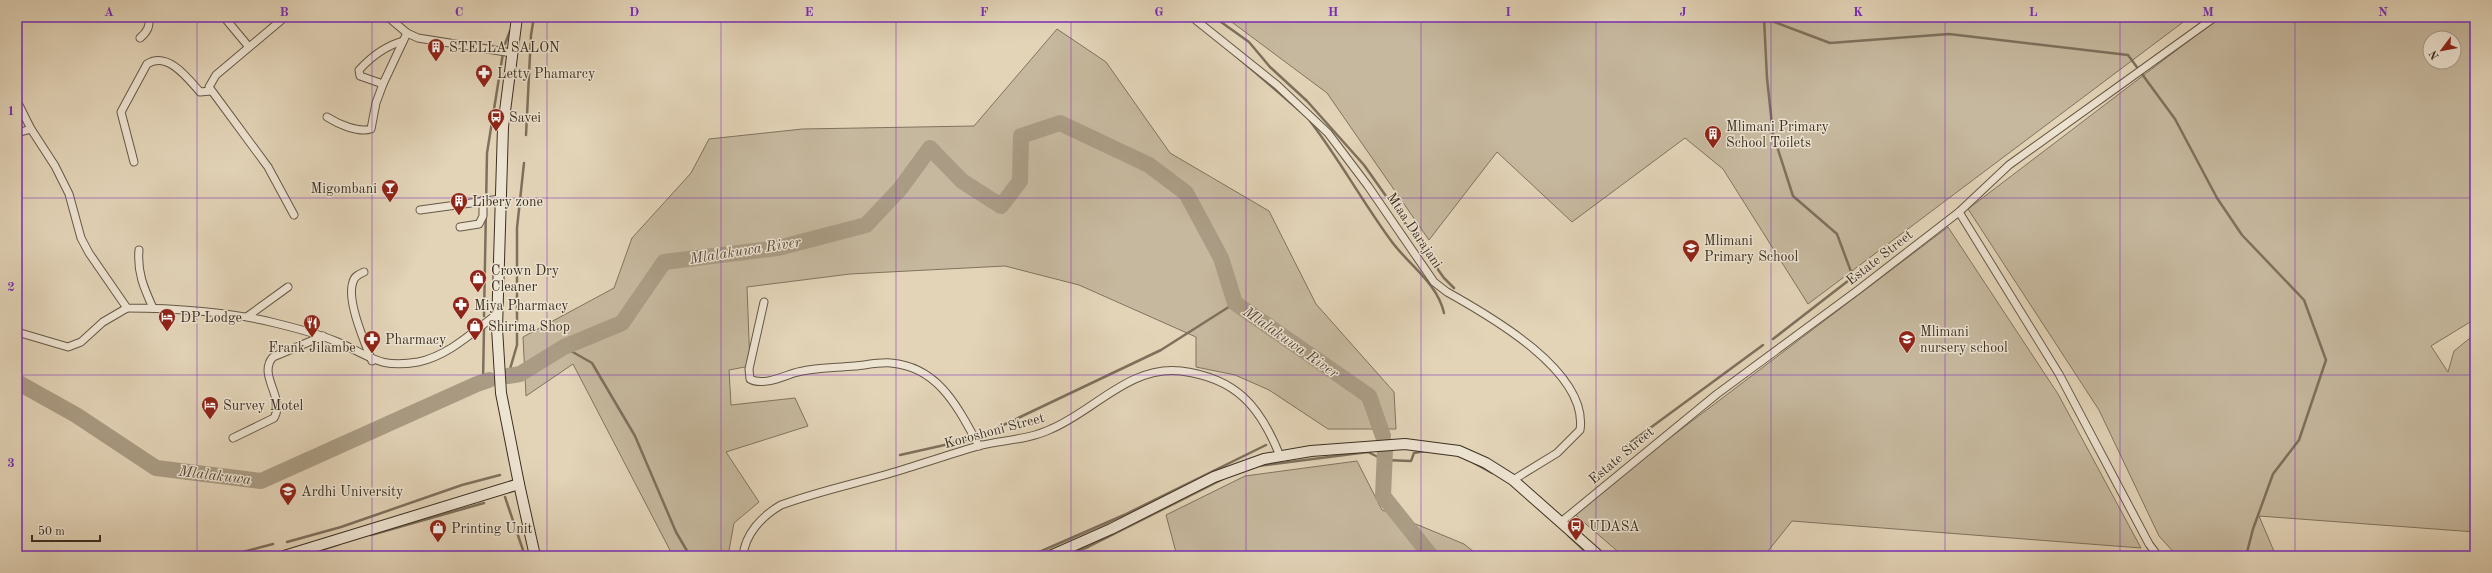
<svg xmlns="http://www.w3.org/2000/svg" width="2492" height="573" font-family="'Old Standard TT',serif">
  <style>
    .green { fill: #c6b89e; stroke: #80745f; fill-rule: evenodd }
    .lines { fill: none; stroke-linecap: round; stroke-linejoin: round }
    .stream { stroke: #7e705c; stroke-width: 2.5 }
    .river { stroke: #aa9c84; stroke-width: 16 }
    .street-casing { stroke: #655846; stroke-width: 9 }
    .secondary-casing { stroke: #3b2f20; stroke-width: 12 }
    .street { stroke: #ede3d1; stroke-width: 7 }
    .secondary { stroke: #ede3d1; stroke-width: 10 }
    .grid { fill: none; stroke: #7b2cbf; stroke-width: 1; stroke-opacity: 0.55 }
    .labels { text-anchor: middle; stroke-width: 3; stroke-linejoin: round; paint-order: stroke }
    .poi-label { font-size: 14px; fill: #3b2f20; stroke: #ede3d1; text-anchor: start }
    .street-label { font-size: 14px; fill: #3b2f20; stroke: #ede3d1 }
    .water-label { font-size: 15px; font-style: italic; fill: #574a39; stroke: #ede3d1 }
    .neatline { fill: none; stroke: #7b2cbf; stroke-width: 1.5 }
    .grid-label { font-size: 13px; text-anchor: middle; font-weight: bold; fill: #7b2cbf }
  </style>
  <rect width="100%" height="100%" fill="#e3d4b8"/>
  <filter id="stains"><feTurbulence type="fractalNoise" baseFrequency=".005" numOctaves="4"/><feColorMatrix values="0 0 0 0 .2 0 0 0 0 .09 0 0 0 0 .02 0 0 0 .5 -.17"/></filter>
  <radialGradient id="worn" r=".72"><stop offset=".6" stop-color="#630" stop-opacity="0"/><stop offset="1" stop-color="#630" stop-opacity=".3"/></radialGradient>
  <g class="green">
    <polygon points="1225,17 2190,17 1808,304 1723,169 1685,138 1572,222 1497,152 1429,240 1327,93"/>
    <path d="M 2220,17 L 2475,17 L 2475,319 L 2431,346 L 2448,372 L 2454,351 L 2475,334 L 2475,532 L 2259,516 L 2276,556 L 2177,556 L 2159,536 L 2099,410 L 1968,209 ZM 2430,38 L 2454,38 L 2454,62 L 2430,62 Z"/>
    <polygon points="1057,29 1106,62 1170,153 1269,211 1316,304 1394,392 1396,429 1328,429 1269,390 1235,375 1196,367 1196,337 1079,285 1005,266 850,274 747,287 750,366 729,370 731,405 795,398 808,426 726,452 759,502 734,523 728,556 673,556 573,364 526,396 523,337 614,288 632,238 691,173 709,139 802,129 974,126"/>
    <polygon points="1948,227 2058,394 2141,548 1792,521 1764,556 1623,556 1572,512"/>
    <polygon points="1357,461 1382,510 1464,544 1479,556 1177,556 1166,515 1245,476"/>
  </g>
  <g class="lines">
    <g class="stream">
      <polyline points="1214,17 1249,42 1270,67 1307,101 1364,165 1444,278 1454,288"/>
      <polyline points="1764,18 1830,43 1949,34 2128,55 2175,119 2217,198 2242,235 2304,300 2326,360 2299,440 2273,474 2253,529 2246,556"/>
      <polyline points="1764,18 1767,78 1773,134 1793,196 1837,234 1853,277 1773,339"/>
      <polyline points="505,44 510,31"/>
      <polyline points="1235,55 1307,117"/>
      <path d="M 1310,121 C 1340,160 1363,203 1392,242 C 1410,266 1437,283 1444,313"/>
      <polyline points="526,135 531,35 534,17"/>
      <polyline points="484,316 487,153 503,53"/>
      <polyline points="564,347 592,363 635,436 676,532 690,556"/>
      <polyline points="508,376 517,345 517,228 524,163"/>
      <polyline points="483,382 484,328"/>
      <polyline points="995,429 1161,350 1235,303"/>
      <polyline points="1383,436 1384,444"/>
      <polyline points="1627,445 1763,345"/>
      <polyline points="900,455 967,440"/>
      <polyline points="1474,463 1492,473"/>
      <polyline points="1258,466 1368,452 1384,460 1411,461 1414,453 1425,451"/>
      <polyline points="505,497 525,556"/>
      <polyline points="371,535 484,503"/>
      <polyline points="1568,535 1590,556"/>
      <polyline points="287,542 341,527 462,485 500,475"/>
      <polyline points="321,550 339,544"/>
      <polyline points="227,556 273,544"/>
      <polyline points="1030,556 1124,515 1266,445"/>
      <polyline points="1064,556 1088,547 1223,479"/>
    </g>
    <g class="river">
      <polyline points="508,376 520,374 564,347 622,323 664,262 778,248 866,225 900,189 930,148 962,181 1001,206 1020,181 1021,136 1060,123 1149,165 1186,193 1221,258 1235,303 1369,396 1383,436"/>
      <polyline points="17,382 76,415 156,468 261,481 477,384 489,380"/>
      <polyline points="1385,450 1383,496 1431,556"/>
    </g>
    <defs>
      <g id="street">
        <polyline points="224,17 249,47"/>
        <polyline points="285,17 216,75 209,87 268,167 294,215"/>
        <polyline points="388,17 407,33 418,38 512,53"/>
        <path d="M 1192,17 L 1277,85 L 1328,133 L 1368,186 L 1434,282 L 1447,292 C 1490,316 1589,372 1580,430 L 1557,453 L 1513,480"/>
        <path d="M 140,38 C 147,32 150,27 149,17"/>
        <path d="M 383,84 L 360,76 L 359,70 C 371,57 385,46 403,41"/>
        <path d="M 17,101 L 31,129 L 55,166 L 69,194 L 81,238 L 89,253 L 127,308 C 172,308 232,312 275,323 C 295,328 316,333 335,341 C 370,355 377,369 418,362 C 448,356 473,332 497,314"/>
        <path d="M 327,117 C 338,124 358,133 371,129 L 376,103 L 383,84 L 407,33"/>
        <polyline points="17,133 31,129"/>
        <path d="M 134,162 L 121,112 L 147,64 C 167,51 187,77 200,92 L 211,91"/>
        <polyline points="420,210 500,199"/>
        <polyline points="1959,212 2059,374 2149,544 2158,556"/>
        <polyline points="460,227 479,224 483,216 483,200"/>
        <path d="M 139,250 C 137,273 144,288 153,308"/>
        <path d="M 364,272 C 360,274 354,276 353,282 C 346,300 365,343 372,361"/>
        <path d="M 764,302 L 749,369 L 750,379 C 762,386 782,377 794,373 C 814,367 834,368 855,366 C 866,365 879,362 891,363 C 939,367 958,408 979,446"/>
        <polyline points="248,316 288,287"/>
        <polyline points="17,332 68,347 81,342 103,322 127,308"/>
        <path d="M 233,438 L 274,418 C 286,398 257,375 273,357 L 323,336"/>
        <polyline points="1561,522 1717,394 1858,290 1959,212 2009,165 2215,17"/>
        <path d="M 743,556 C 745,534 762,516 781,505 C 816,492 853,484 888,474 C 918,465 948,455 978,446 C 1002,440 1028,440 1051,429 C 1094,411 1130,365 1181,371 C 1236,378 1260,406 1280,456"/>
      </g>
      <g id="secondary">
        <polyline points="517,17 503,127 497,328 501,393 519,484 535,556"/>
        <polyline points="284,556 519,484"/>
        <polyline points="1050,556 1111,529 1214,477 1264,459 1311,451 1405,444 1459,451 1486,463 1513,480 1599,556"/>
      </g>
    </defs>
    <use href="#street" class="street-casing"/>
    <use href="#secondary" class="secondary-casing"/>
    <use href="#street" class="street"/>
    <use href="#secondary" class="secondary"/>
  </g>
  <path class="grid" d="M 197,17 L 197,556M 372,17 L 372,556M 547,17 L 547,556M 721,17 L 721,556M 896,17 L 896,556M 1071,17 L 1071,556M 1246,17 L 1246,556M 1421,17 L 1421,556M 1596,17 L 1596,556M 1771,17 L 1771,556M 1945,17 L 1945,556M 2120,17 L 2120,556M 2295,17 L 2295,556M 17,198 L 2475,198M 17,375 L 2475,375"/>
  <defs>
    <symbol id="building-pin" viewBox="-11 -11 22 30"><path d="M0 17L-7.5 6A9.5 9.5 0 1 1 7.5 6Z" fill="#8f2418" stroke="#ede3d1"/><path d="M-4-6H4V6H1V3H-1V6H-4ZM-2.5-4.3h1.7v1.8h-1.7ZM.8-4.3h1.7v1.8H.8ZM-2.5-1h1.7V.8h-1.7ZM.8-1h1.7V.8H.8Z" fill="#fff"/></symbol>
    <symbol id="pharmacy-pin" viewBox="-11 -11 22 30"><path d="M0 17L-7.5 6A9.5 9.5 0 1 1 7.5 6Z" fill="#8f2418" stroke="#ede3d1"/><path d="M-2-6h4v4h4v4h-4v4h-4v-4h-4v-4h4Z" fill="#fff"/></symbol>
    <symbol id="bus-pin" viewBox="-11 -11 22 30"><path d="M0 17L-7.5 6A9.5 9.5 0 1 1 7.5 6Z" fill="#8f2418" stroke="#ede3d1"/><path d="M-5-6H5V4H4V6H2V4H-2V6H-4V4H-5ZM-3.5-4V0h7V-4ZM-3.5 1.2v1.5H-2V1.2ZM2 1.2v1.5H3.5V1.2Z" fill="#fff"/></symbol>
    <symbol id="bar-pin" viewBox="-11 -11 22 30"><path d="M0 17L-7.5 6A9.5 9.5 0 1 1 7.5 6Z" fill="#8f2418" stroke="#ede3d1"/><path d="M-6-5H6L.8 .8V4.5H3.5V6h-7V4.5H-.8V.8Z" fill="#fff"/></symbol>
    <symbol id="school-pin" viewBox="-11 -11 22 30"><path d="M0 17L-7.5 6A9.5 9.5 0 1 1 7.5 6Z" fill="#8f2418" stroke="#ede3d1"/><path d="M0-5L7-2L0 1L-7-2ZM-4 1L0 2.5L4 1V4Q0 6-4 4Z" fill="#fff"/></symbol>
    <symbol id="shop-pin" viewBox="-11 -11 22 30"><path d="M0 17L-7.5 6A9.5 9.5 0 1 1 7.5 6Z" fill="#8f2418" stroke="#ede3d1"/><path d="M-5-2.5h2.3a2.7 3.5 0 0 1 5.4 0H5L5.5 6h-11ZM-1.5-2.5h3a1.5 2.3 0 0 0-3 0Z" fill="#fff"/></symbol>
    <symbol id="hotel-pin" viewBox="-11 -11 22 30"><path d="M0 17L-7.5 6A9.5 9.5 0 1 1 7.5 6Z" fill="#8f2418" stroke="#ede3d1"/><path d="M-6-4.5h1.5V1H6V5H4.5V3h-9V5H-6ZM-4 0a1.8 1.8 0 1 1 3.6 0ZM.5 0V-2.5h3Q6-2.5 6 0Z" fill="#fff"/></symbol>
    <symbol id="restaurant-pin" viewBox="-11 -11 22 30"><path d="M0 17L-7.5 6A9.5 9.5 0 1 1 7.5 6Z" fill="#8f2418" stroke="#ede3d1"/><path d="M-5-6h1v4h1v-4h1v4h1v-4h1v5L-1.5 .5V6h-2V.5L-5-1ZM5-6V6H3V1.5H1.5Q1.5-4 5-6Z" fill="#fff"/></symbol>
    <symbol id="university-pin" viewBox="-11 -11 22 30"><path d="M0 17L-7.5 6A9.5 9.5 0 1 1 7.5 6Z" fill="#8f2418" stroke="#ede3d1"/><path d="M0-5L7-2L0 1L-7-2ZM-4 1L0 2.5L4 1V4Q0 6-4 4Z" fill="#fff"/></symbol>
  </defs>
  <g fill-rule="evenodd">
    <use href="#building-pin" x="426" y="37" width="20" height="27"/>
    <use href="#pharmacy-pin" x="474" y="63" width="20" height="27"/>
    <use href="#bus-pin" x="486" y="107" width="20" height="27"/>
    <use href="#building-pin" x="1703" y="124" width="20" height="27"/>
    <use href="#bar-pin" x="380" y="178" width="20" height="27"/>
    <use href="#building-pin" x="449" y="191" width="20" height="27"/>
    <use href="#school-pin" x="1681" y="238" width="20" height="27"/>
    <use href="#shop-pin" x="468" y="268" width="20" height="27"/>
    <use href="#pharmacy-pin" x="451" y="295" width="20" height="27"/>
    <use href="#hotel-pin" x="157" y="307" width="20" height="27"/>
    <use href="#restaurant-pin" x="302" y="313" width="20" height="27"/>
    <use href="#shop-pin" x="465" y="316" width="20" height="27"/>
    <use href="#pharmacy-pin" x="362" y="329" width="20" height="27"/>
    <use href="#school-pin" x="1897" y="329" width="20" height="27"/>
    <use href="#hotel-pin" x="200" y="395" width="20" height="27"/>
    <use href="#university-pin" x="278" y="481" width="20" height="27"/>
    <use href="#bus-pin" x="1566" y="516" width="20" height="27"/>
    <use href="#shop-pin" x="428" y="518" width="20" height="27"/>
  </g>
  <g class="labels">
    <g class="poi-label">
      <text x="449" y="52">STELLA SALON</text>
      <text x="497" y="78">Letty Phamarcy</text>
      <text x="509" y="122">Savei</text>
      <text x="1726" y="131">Mlimani Primary<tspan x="1726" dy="16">School Toilets</tspan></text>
      <text x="377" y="193" text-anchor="end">Migombani</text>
      <text x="472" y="206">Libery zone</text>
      <text x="1704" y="245">Mlimani<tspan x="1704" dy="16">Primary School</tspan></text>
      <text x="491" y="275">Crown Dry<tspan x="491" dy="16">Cleaner</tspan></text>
      <text x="474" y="310">Miya Pharmacy</text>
      <text x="180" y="322">DP Lodge</text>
      <text x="488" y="331">Shirima Shop</text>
      <text x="1920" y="336">Mlimani<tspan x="1920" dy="16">nursery school</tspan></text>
      <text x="385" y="344">Pharmacy</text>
      <text x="312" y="352" text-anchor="middle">Frank Jilambe</text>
      <text x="223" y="410">Survey Motel</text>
      <text x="301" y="496">Ardhi University</text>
      <text x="1589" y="531">UDASA</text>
      <text x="451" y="533">Printing Unit</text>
    </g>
    <g class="street-label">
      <text transform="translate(1415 230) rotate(56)" y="5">Mtaa Darajani</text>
      <text transform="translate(1879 257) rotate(-38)" y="5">Estate Street</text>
      <text transform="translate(994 430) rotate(-15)" y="5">Koroshoni Street</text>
      <text transform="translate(1621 455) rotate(-40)" y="5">Estate Street</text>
    </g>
    <g class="water-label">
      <text transform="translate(745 250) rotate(-9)" y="5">Mlalakuwa River</text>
      <text transform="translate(1291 342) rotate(35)" y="5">Mlalakuwa River</text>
      <text transform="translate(215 475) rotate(7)" y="5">Mlalakuwa</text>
    </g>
  </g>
  <rect width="2492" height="573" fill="none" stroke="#e3d4b8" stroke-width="44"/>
  <g transform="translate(2442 50) rotate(238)"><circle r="19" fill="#ede3d1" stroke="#a69b8a"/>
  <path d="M0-3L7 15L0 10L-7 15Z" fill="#8f2418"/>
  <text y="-6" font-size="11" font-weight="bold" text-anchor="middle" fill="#3b2f20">N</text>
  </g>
  <path d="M32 535v6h68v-6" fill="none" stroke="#3b2f20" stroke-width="2"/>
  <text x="38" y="535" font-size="12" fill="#3b2f20" stroke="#ede3d1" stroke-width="3" paint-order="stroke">50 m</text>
  <rect x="22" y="22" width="2448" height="529" class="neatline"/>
  <g class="grid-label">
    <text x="109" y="16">A</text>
    <text x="284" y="16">B</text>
    <text x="459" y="16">C</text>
    <text x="634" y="16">D</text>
    <text x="809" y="16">E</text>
    <text x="984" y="16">F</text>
    <text x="1159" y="16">G</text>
    <text x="1333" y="16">H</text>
    <text x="1508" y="16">I</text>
    <text x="1683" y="16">J</text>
    <text x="1858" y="16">K</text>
    <text x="2033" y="16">L</text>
    <text x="2208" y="16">M</text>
    <text x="2383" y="16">N</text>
    <text x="11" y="115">1</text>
    <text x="11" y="291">2</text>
    <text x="11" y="467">3</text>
  </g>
  <rect width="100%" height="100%" filter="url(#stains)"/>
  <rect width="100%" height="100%" fill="url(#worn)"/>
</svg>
